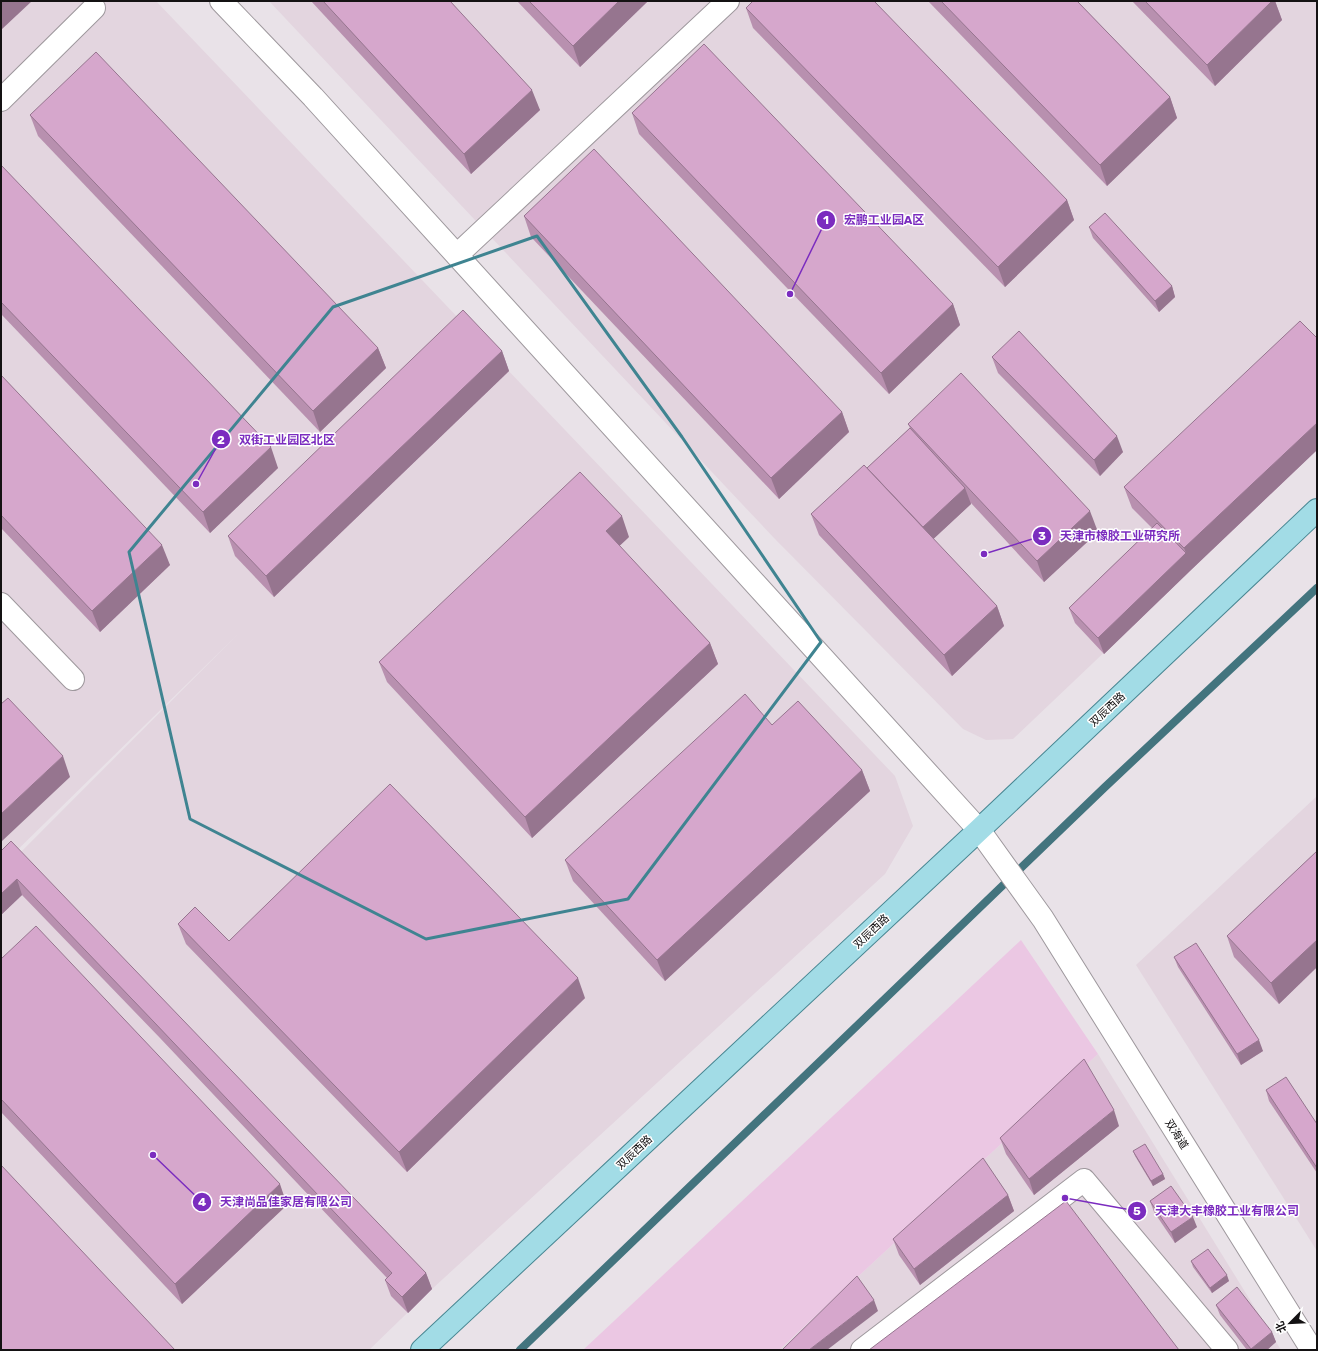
<svg xmlns="http://www.w3.org/2000/svg" width="1318" height="1351" font-family="Rubik,'Noto Sans SC',sans-serif">
  <style>
    .built { fill: #e3d5df }
    .green { fill: #ebc7e3 }
    .lines { fill: none; stroke-linecap: round; stroke-linejoin: round }
    .stream { stroke: #43747e; stroke-width: 8 }
    .minor-casing { stroke: #9e989d; stroke-width: 24 }
    .major-casing { stroke: #488692; stroke-width: 24 }
    .minor { stroke: #fff; stroke-width: 22 }
    .major { stroke: #a2dce6; stroke-width: 22 }
    .wall { fill: #b890af }
    .shaded-wall { fill: #96758f }
    .building { fill: #d6a7cc; stroke: #96758f }
    .marked { fill: none; stroke: #3f8491; stroke-width: 3; stroke-linejoin: round }
    .labels { text-anchor: middle; stroke-width: 3; stroke-linejoin: round; paint-order: stroke }
    .street-label { font-size: 11px; fill: #141213; stroke: #fff }
    .leader { fill: none; stroke: #7b2cbf; stroke-width: 1.5 }
    .callout-dot { fill: #7b2cbf; stroke: #fff; stroke-width: 1.5 }
    .mark-label { font-size: 12px; text-anchor: middle; font-weight: bold; fill: #fff }
    .callout-label { font-size: 12px; text-anchor: middle; font-weight: bold; fill: #7b2cbf; stroke: #fff; stroke-width: 3; stroke-linejoin: round; paint-order: stroke }
  </style>
  <rect width="100%" height="100%" fill="#e9e2e8"/>
  <g class="built">
    <polygon points="1,1 156,1 895,776 913,826 885,874 432,1289 369,1350 1,1350 1,872 238,634 1,866"/>
    <polygon points="269,1 1317,1 1317,450 1013,739 986,740 963,729 774,538"/>
    <polygon points="1317,796 1317,1251 1136,965"/>
    <polygon points="1098,1054 1281,1350 779,1350"/>
  </g>
  <polygon class="green" points="1021,940 1098,1054 779,1350 583,1350"/>
  <g class="lines">
    <polyline class="stream" points="520,1350 1105,787 1317,588"/>
    <defs>
      <g id="minor">
        <polyline points="221,1 313,97 979,830 1043,919 1312,1350"/>
        <polyline points="1,100 94,8"/>
        <polyline points="457,255 728,1"/>
        <polyline points="1,604 73,679"/>
        <polyline points="862,1350 1084,1180 1227,1350"/>
      </g>
      <polyline id="major" points="422,1350 979,830 1317,510"/>
    </defs>
    <use href="#minor" class="minor-casing"/>
    <use href="#major" class="major-casing"/>
    <use href="#minor" class="minor"/>
    <use href="#major" class="major"/>
  </g>
  <g class="wall">
    <polygon points="311,1 450,1 540,110 471,174"/>
    <polygon points="517,1 648,1 580,67"/>
    <polygon points="928,1 1077,1 1170,97 1177,118 1107,186"/>
    <polygon points="1132,1 1275,1 1282,20 1215,86"/>
    <polygon points="746,8 1067,200 1074,220 1005,287 753,28"/>
    <polygon points="632,113 953,304 960,325 889,394 639,134"/>
    <polygon points="30,115 378,348 386,368 320,432 38,136"/>
    <polygon points="1,165 278,468 210,533 1,314"/>
    <polygon points="524,216 842,412 849,432 779,499 531,237"/>
    <polygon points="1089,227 1172,286 1175,297 1159,312 1093,238"/>
    <polygon points="1317,338 1317,450 1192,569 1104,654 1075,623 1069,608 1152,528 1132,508 1124,487"/>
    <polygon points="502,351 509,371 274,597 235,556 228,536"/>
    <polygon points="992,357 1123,452 1100,476 998,373"/>
    <polygon points="1,375 170,565 100,632 1,528"/>
    <polygon points="908,424 1098,532 1044,582 971,503 971,504 933,539 997,606 1004,626 952,676 819,535 811,514 867,468 910,428"/>
    <polygon points="629,537 619,546 710,643 718,664 532,838 387,682 379,662"/>
    <polygon points="772,725 862,770 870,791 665,981 573,881 565,860"/>
    <polygon points="1,851 426,1273 432,1289 408,1313 391,1296 385,1280 387,1278 160,1038 22,895 1,915"/>
    <polygon points="1317,851 1317,967 1279,1004 1234,957 1227,936"/>
    <polygon points="178,924 229,941 585,998 407,1172 186,944"/>
    <polygon points="1174,957 1263,1051 1241,1065 1178,967"/>
    <polygon points="1,959 287,1205 182,1304 1,1112"/>
    <polygon points="1266,1090 1317,1124 1317,1173 1269,1101"/>
    <polygon points="1119,1126 1034,1195 1006,1154 1000,1138"/>
    <polygon points="1133,1151 1163,1174 1165,1179 1153,1186 1135,1156"/>
    <polygon points="1008,1195 1014,1211 920,1285 899,1255 893,1239"/>
    <polygon points="1150,1201 1197,1227 1175,1243 1154,1212"/>
    <polygon points="1191,1261 1229,1281 1212,1293 1193,1267"/>
    <polygon points="1216,1305 1272,1332 1276,1342 1267,1350 1247,1350 1220,1315"/>
  </g>
  <g class="shaded-wall">
    <polygon points="2,1 32,1 1,30 1,2"/>
    <polygon points="619,1 648,1 580,67 573,46"/>
    <polygon points="1272,1 1275,1 1282,20 1215,86 1207,65"/>
    <polygon points="532,90 540,110 471,174 464,154"/>
    <polygon points="1170,97 1177,118 1107,186 1100,165"/>
    <polygon points="1067,200 1074,220 1005,287 998,267"/>
    <polygon points="1172,286 1175,297 1159,312 1155,301"/>
    <polygon points="953,304 960,325 889,394 881,373"/>
    <polygon points="378,348 386,368 320,432 313,411"/>
    <polygon points="502,351 509,371 274,597 266,576"/>
    <polygon points="842,412 849,432 779,499 771,478"/>
    <polygon points="1317,423 1317,450 1192,569 1104,654 1098,638 1186,553 1184,548"/>
    <polygon points="1117,436 1123,452 1100,476 1094,460"/>
    <polygon points="271,447 278,468 210,533 203,512"/>
    <polygon points="965,488 971,504 927,545 921,529"/>
    <polygon points="1090,511 1098,532 1044,582 1037,561"/>
    <polygon points="622,516 629,537 613,552 606,531"/>
    <polygon points="162,545 170,565 100,632 92,611"/>
    <polygon points="997,606 1004,626 952,676 944,655"/>
    <polygon points="710,643 718,664 532,838 525,817"/>
    <polygon points="63,756 70,777 1,842 1,814"/>
    <polygon points="862,770 870,791 665,981 657,960"/>
    <polygon points="17,879 22,895 1,915 1,894"/>
    <polygon points="1317,940 1317,967 1279,1004 1271,983"/>
    <polygon points="578,978 585,998 407,1172 399,1152"/>
    <polygon points="1259,1040 1263,1051 1241,1065 1237,1054"/>
    <polygon points="1114,1110 1119,1126 1034,1195 1029,1179"/>
    <polygon points="1163,1174 1165,1179 1153,1186 1151,1181"/>
    <polygon points="280,1184 287,1205 182,1304 175,1284"/>
    <polygon points="1008,1195 1014,1211 920,1285 914,1269"/>
    <polygon points="1193,1217 1197,1227 1175,1243 1171,1232"/>
    <polygon points="426,1273 432,1289 408,1313 402,1297"/>
    <polygon points="1227,1275 1229,1281 1212,1293 1210,1288"/>
    <polygon points="874,1300 878,1311 827,1350 809,1350"/>
    <polygon points="1272,1332 1276,1342 1267,1350 1251,1350 1251,1349"/>
  </g>
  <g class="building">
    <polygon points="323,1 450,1 532,90 464,154"/>
    <polygon points="529,1 619,1 573,46"/>
    <polygon points="753,1 874,1 1067,200 998,267 746,8"/>
    <polygon points="941,1 1077,1 1170,97 1100,165"/>
    <polygon points="1145,1 1272,1 1207,65"/>
    <polygon points="704,44 953,304 881,373 632,113"/>
    <polygon points="96,52 378,348 313,411 30,115"/>
    <polygon points="594,149 842,412 771,478 524,216"/>
    <polygon points="1,165 271,447 203,512 1,302"/>
    <polygon points="1105,213 1172,286 1155,301 1089,227"/>
    <polygon points="463,310 502,351 266,576 228,536"/>
    <polygon points="1300,321 1317,338 1317,423 1184,548 1124,487"/>
    <polygon points="1019,331 1117,436 1094,460 992,357"/>
    <polygon points="961,373 1090,511 1037,561 908,424"/>
    <polygon points="1,375 162,545 92,611 1,515"/>
    <polygon points="910,428 965,488 923,527 867,468"/>
    <polygon points="864,465 997,606 944,655 811,514"/>
    <polygon points="580,472 622,516 606,531 710,643 525,817 379,662"/>
    <polygon points="1157,523 1186,553 1098,638 1069,608"/>
    <polygon points="745,694 772,725 798,701 862,770 657,960 565,860"/>
    <polygon points="8,698 63,756 1,814 1,704"/>
    <polygon points="390,784 578,978 399,1152 178,924 195,907 229,941"/>
    <polygon points="11,841 426,1273 402,1297 385,1280 392,1273 154,1022 17,879 1,894 1,851"/>
    <polygon points="1317,851 1317,940 1271,983 1227,936"/>
    <polygon points="36,926 280,1184 175,1284 1,1099 1,959"/>
    <polygon points="1196,943 1259,1040 1237,1054 1174,957"/>
    <polygon points="1084,1059 1114,1110 1029,1179 1000,1138"/>
    <polygon points="1286,1077 1317,1124 1317,1168 1266,1090"/>
    <polygon points="1145,1144 1163,1174 1151,1181 1133,1151"/>
    <polygon points="983,1158 1008,1195 914,1269 893,1239"/>
    <polygon points="1,1165 175,1350 1,1350"/>
    <polygon points="1171,1186 1193,1217 1171,1232 1150,1201"/>
    <polygon points="1066,1201 1179,1350 869,1350"/>
    <polygon points="1208,1249 1227,1275 1210,1288 1191,1261"/>
    <polygon points="857,1276 874,1300 809,1350 782,1350"/>
    <polygon points="1237,1287 1272,1332 1251,1349 1216,1305"/>
  </g>
  <path class="marked" d="M 537,236 L 682,437 L 821,642 L 628,899 L 426,939 L 190,819 L 129,552 L 333,307 Z"/>
  <g class="labels">
    <g class="street-label">
      <text transform="translate(1107 709) rotate(-43)" y="4">双辰西路</text>
      <text transform="translate(871 931) rotate(-43)" y="4">双辰西路</text>
      <text transform="translate(1177 1134) rotate(58)" y="4">双海道</text>
      <text transform="translate(634 1152) rotate(-43)" y="4">双辰西路</text>
    </g>
  </g>
  <path class="leader" d="M790 294L826 220M196 484L221 439M984 554L1042 536M153 1155L202 1202M1065 1198L1137 1211"/>
  <g class="callout-dot">
    <circle cx="790" cy="294" r="4"/>
    <circle cx="196" cy="484" r="4"/>
    <circle cx="984" cy="554" r="4"/>
    <circle cx="153" cy="1155" r="4"/>
    <circle cx="1065" cy="1198" r="4"/>
    <circle cx="826" cy="220" r="10"/>
    <circle cx="221" cy="439" r="10"/>
    <circle cx="1042" cy="536" r="10"/>
    <circle cx="202" cy="1202" r="10"/>
    <circle cx="1137" cy="1211" r="10"/>
  </g>
  <g class="mark-label">
    <text x="826" y="224">1</text>
    <text x="221" y="444">2</text>
    <text x="1042" y="540">3</text>
    <text x="202" y="1206">4</text>
    <text x="1137" y="1215">5</text>
  </g>
  <g class="callout-label">
    <text x="884" y="224">宏鹏工业园A区</text>
    <text x="287" y="444">双街工业园区北区</text>
    <text x="1120" y="540">天津市橡胶工业研究所</text>
    <text x="286" y="1206">天津尚品佳家居有限公司</text>
    <text x="1227" y="1215">天津大丰橡胶工业有限公司</text>
  </g>
  <rect width="1318" height="1351" fill="none" stroke="#141213" stroke-width="4"/>
  <g transform="translate(1290 1323) rotate(246)" stroke="#ffffff" stroke-width="3" paint-order="stroke">
  <path d="M0-3L7 15L0 10L-7 15Z" fill="#141213"/>
  <text y="-6" font-size="11" font-weight="bold" text-anchor="middle" fill="#141213">北</text>
  </g>
</svg>
